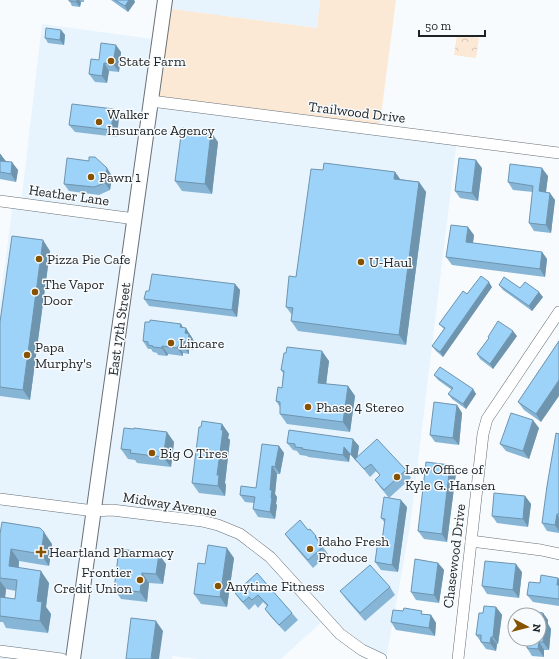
<svg xmlns="http://www.w3.org/2000/svg" width="559" height="659" font-family="'Zilla Slab',serif">
  <style>
    .built { fill: #e7f4fe }
    .grass { fill: #fbe8d5 }
    .park { fill: url(#park-crowns) }
    .lines { fill: none; stroke-linecap: round; stroke-linejoin: round }
    .minor-casing { stroke: #687076; stroke-width: 12 }
    .major-casing { stroke: #687076; stroke-width: 16 }
    .minor { stroke: #fff; stroke-width: 11 }
    .major { stroke: #fff; stroke-width: 14 }
    .wall { fill: #87b5d6; fill-rule: evenodd }
    .shaded-wall { fill: #6e94ae }
    .building { fill: #9dd3f9; stroke: #6e94ae }
    .poi-dot { fill: #875200; stroke: #f7fbfd; stroke-width: 1.5 }
    .labels { text-anchor: middle; stroke-width: 3; stroke-linejoin: round; paint-order: stroke }
    .poi-label { font-size: 14px; fill: #1e2224; stroke: #f7fbfd; text-anchor: start }
    .street-label { font-size: 14px; fill: #1e2224; stroke: #f7fbfd }
  </style>
  <defs>
    <pattern id="park-crowns" width="20" height="18" patternUnits="userSpaceOnUse"><rect width="20" height="18" fill="#fbe8d5"/><path d="M2 6a3 3 0 1 1 6 0M12 15a3 3 0 1 1 6 0" fill="none" stroke="#d7c7b7"/></pattern>
  </defs>
  <rect width="100%" height="100%" fill="#f7fbfd"/>
  <g class="built">
    <polygon points="165,0 320,0 317,28 164,8"/>
    <polygon points="42,24 160,40 151,101 457,140 410,527 386,659 381,659 325,619 281,659 198,659 173,656 172,659 0,659 0,301 13,203 21,204"/>
  </g>
  <polygon class="grass" points="320,0 396,0 379,130 151,101 164,8 317,28"/>
  <polygon class="park" points="457,35 479,38 476,58 454,55"/>
  <g class="lines">
    <defs>
      <g id="minor">
        <polyline points="151,101 559,153"/>
        <polyline points="0,201 135,219"/>
        <polyline points="0,499 94,511 112,510 202,521 218,525 240,534 270,557 340,634 362,650 381,659"/>
        <polyline points="471,541 541,550 559,554"/>
        <polyline points="0,651 62,659"/>
        <polyline points="458,659 483,434 487,419 559,312"/>
      </g>
      <polyline id="major" points="73,659 165,0"/>
    </defs>
    <use href="#minor" class="minor-casing"/>
    <use href="#major" class="major-casing"/>
    <use href="#minor" class="minor"/>
    <use href="#major" class="major"/>
  </g>
  <g class="wall">
    <polygon points="69,0 84,0 84,2 81,2 80,7 72,6"/>
    <polygon points="111,0 134,0 135,2 128,12"/>
    <polygon points="61,30 65,35 64,45 48,43 45,38"/>
    <polygon points="121,52 119,72 109,71 107,83 95,82 89,74 99,60"/>
    <polygon points="119,116 117,137 75,132 69,125"/>
    <polygon points="218,142 212,194 182,191 175,181"/>
    <polygon points="0,154 1,155 6,161 18,170 16,182 0,179"/>
    <polygon points="482,168 478,201 460,198 455,191"/>
    <polygon points="323,170 395,172 400,179 419,182 426,192 406,345 298,331 291,321 292,315 286,307 296,277"/>
    <polygon points="112,176 110,190 99,195 69,191 64,184"/>
    <polygon points="548,176 546,192 555,200 551,233 534,231 529,223 533,192 513,190 508,182"/>
    <polygon points="474,235 473,243 542,252 547,259 545,277 452,265 446,257"/>
    <polygon points="50,251 30,400 0,396 0,322"/>
    <polygon points="235,284 240,290 237,317 149,306 144,299 149,291"/>
    <polygon points="499,285 520,288 543,297 532,311 503,290"/>
    <polygon points="492,287 443,357 436,351 432,346 444,329 439,324 467,294"/>
    <polygon points="183,328 191,336 194,341 193,350 189,349 189,354 183,353 183,356 168,354 167,356 158,355 157,353 153,352 151,349 148,349 143,341"/>
    <polygon points="517,336 493,369 480,359 477,354 489,338 488,337"/>
    <polygon points="559,341 541,422 524,410 518,402"/>
    <polygon points="329,361 326,384 348,386 355,396 350,432 287,424 280,414 280,407 276,401 282,388 283,373 281,370"/>
    <polygon points="434,375 473,389 476,394 466,409 452,399 448,394 452,390 438,380"/>
    <polygon points="457,405 462,413 459,445 435,442 430,435"/>
    <polygon points="222,424 229,434 228,438 230,440 225,483 226,485 225,496 199,493 192,483 201,427"/>
    <polygon points="539,428 529,459 506,451 500,444"/>
    <polygon points="559,434 559,533 547,531 542,523"/>
    <polygon points="174,442 171,467 137,463 135,460 128,459 121,449"/>
    <polygon points="287,443 359,446 357,457 406,470 411,478 389,498 380,487 375,480 380,475 376,471 370,477 357,461 357,462 350,454 349,462 308,457 307,456 300,455 297,451 293,450"/>
    <polygon points="279,446 284,453 280,474 277,474 275,494 277,497 276,504 277,505 275,519 258,517 253,509 254,503 245,502 240,495 256,488"/>
    <polygon points="450,465 456,473 447,542 424,539 418,531"/>
    <polygon points="525,496 531,504 528,527 497,523 492,516"/>
    <polygon points="407,507 398,572 381,570 375,562 382,541 385,523 381,518"/>
    <path d="M 0,534 L 52,544 L 49,566 L 19,561 L 19,568 L 49,583 L 46,607 L 51,614 L 48,633 L 6,628 L 3,622 L 0,622 ZM 6,589 L 16,591 L 15,599 L 5,597 Z"/>
    <polygon points="285,534 316,536 322,544 321,544 328,554 313,568 290,541"/>
    <polygon points="119,549 166,564 163,584 149,583 147,602 121,599 114,589"/>
    <polygon points="234,558 227,607 201,604 194,594 205,564"/>
    <polygon points="438,563 444,570 439,603 416,600 411,592"/>
    <polygon points="522,572 519,598 487,594 482,586"/>
    <polygon points="257,573 292,613 298,620 285,632 270,616 265,609 267,606 263,602 258,608 255,604 249,610 240,600 235,593"/>
    <polygon points="558,578 559,579 559,606 533,602 527,595 540,583"/>
    <polygon points="390,587 395,595 365,621 346,599 340,591"/>
    <polygon points="496,607 502,615 498,644 497,644 496,651 486,649 476,635 483,613"/>
    <polygon points="543,613 548,620 548,624 551,629 549,650 544,650 544,657 532,656 527,648"/>
    <polygon points="424,614 431,615 436,623 435,636 396,630 391,622"/>
  </g>
  <g class="shaded-wall">
    <polygon points="77,0 79,0 81,2 80,7 76,2"/>
    <polygon points="129,0 134,0 135,2 128,12 125,6"/>
    <polygon points="61,30 65,35 64,45 60,40"/>
    <polygon points="116,45 121,52 119,72 113,64"/>
    <polygon points="104,63 109,71 107,83 102,76"/>
    <polygon points="114,109 119,116 117,137 111,130"/>
    <polygon points="211,132 218,142 212,194 205,184"/>
    <polygon points="1,155 6,162 0,161"/>
    <polygon points="476,160 482,168 478,201 472,193"/>
    <polygon points="12,162 18,170 16,182 11,174"/>
    <polygon points="107,168 112,176 110,190 105,183"/>
    <polygon points="542,168 548,176 545,199 539,191"/>
    <polygon points="395,172 402,182 394,179"/>
    <polygon points="419,182 426,192 406,345 399,335"/>
    <polygon points="550,193 555,200 551,233 546,225"/>
    <polygon points="468,227 474,235 472,249 466,242"/>
    <polygon points="43,240 50,251 30,400 23,390"/>
    <polygon points="542,252 547,259 545,277 540,269"/>
    <polygon points="489,282 492,287 443,357 440,352"/>
    <polygon points="235,284 240,290 237,317 232,310"/>
    <polygon points="539,292 543,297 532,311 529,306"/>
    <polygon points="181,324 185,331 186,328 194,341 193,350 188,342 180,327"/>
    <polygon points="513,331 517,336 493,369 490,364"/>
    <polygon points="184,341 189,349 189,354 183,346"/>
    <polygon points="162,346 168,354 167,356 162,348"/>
    <polygon points="178,346 183,353 183,356 177,348"/>
    <polygon points="322,351 329,361 325,393 318,383"/>
    <polygon points="559,380 559,396 541,422 536,414"/>
    <polygon points="348,386 355,396 350,432 343,422"/>
    <polygon points="473,389 476,394 466,409 463,404"/>
    <polygon points="457,405 462,413 459,445 453,438"/>
    <polygon points="533,420 539,428 529,459 523,451"/>
    <polygon points="222,424 229,434 228,438 230,440 225,483 226,485 225,496 218,486 217,475"/>
    <polygon points="167,432 174,442 171,467 163,457"/>
    <polygon points="353,439 359,446 357,461 355,459 357,462 351,455"/>
    <polygon points="279,446 284,453 280,474 275,467"/>
    <polygon points="344,447 350,454 349,462 343,455"/>
    <polygon points="450,465 456,473 447,542 442,534"/>
    <polygon points="272,466 277,474 275,494 277,497 276,504 277,505 275,519 270,512 270,490"/>
    <polygon points="525,496 531,504 528,527 523,519"/>
    <polygon points="401,500 407,507 398,572 392,565"/>
    <polygon points="557,514 559,517 559,531 555,525"/>
    <polygon points="44,532 52,544 49,566 41,554"/>
    <polygon points="227,548 234,558 227,607 220,597"/>
    <polygon points="11,549 19,561 17,578 9,566"/>
    <polygon points="159,554 166,564 163,584 156,574"/>
    <polygon points="438,563 444,570 439,603 434,595"/>
    <polygon points="516,564 522,572 519,598 513,590"/>
    <polygon points="41,571 49,583 46,607 51,614 48,633 40,621 37,601"/>
    <polygon points="142,573 149,583 147,602 140,592"/>
    <polygon points="558,578 559,579 559,588 557,585"/>
    <polygon points="0,581 6,589 4,608 0,603"/>
    <polygon points="496,607 502,615 498,644 493,637"/>
    <polygon points="543,613 548,620 548,624 551,629 549,650 543,642 542,620"/>
    <polygon points="431,615 436,623 435,636 429,628"/>
    <polygon points="156,621 163,631 159,659 151,659"/>
    <polygon points="491,637 497,644 496,651 490,643"/>
    <polygon points="539,642 544,650 544,657 538,649"/>
  </g>
  <g class="building">
    <polygon points="69,0 77,0 76,2 69,1"/>
    <polygon points="115,0 129,0 125,6"/>
    <polygon points="46,28 61,30 60,40 45,38"/>
    <polygon points="101,43 116,45 113,64 104,63 102,76 89,74 91,59 99,60"/>
    <polygon points="72,104 114,109 111,130 69,125"/>
    <polygon points="182,128 211,132 205,184 175,181"/>
    <polygon points="0,154 1,155 0,161 12,162 11,174 0,172"/>
    <polygon points="89,157 95,157 107,168 105,183 94,187 64,184 67,158 89,161"/>
    <polygon points="459,158 476,160 472,193 455,191"/>
    <polygon points="324,163 395,172 394,179 419,182 399,335 291,321 293,308 286,307 289,276 296,277 311,169 323,170"/>
    <polygon points="510,164 542,168 539,191 550,193 546,225 529,223 533,186 508,182"/>
    <polygon points="451,225 468,227 466,242 542,252 540,269 446,257"/>
    <polygon points="12,236 43,240 23,390 0,387 0,322"/>
    <polygon points="152,274 235,284 232,310 144,299 146,291 149,291"/>
    <polygon points="481,276 489,282 440,352 432,346 445,328 439,324 463,291 467,294"/>
    <polygon points="504,277 520,288 525,282 539,292 529,306 499,285"/>
    <polygon points="150,320 181,324 180,327 186,328 185,333 189,334 188,342 184,341 183,346 178,346 177,348 162,346 162,348 153,347 153,346 148,345 148,342 143,341 145,322 150,322"/>
    <polygon points="498,321 513,331 490,364 477,354 489,338 488,337"/>
    <polygon points="559,341 559,380 536,414 518,402"/>
    <polygon points="287,347 322,351 318,383 348,386 343,422 280,414 280,402 276,401 278,387 282,388 284,371 281,370 284,353 286,353"/>
    <polygon points="440,367 473,389 463,404 448,394 453,388 434,375"/>
    <polygon points="434,402 457,405 453,438 430,435"/>
    <polygon points="511,413 533,420 523,451 500,444"/>
    <polygon points="202,421 222,424 221,430 223,430 217,475 219,475 218,486 192,483 199,427 201,427"/>
    <polygon points="124,428 134,429 134,428 167,432 163,457 130,453 131,450 121,449"/>
    <polygon points="289,430 353,439 351,455 344,447 343,455 302,449 303,448 295,447 295,444 287,443"/>
    <polygon points="556,433 559,434 559,514 557,514 555,525 542,523 547,486"/>
    <polygon points="377,439 406,470 384,490 375,480 380,475 371,464 364,469 355,459"/>
    <polygon points="262,444 279,446 275,467 272,466 270,490 272,490 271,498 272,498 270,512 253,509 255,497 240,495 241,486 256,488"/>
    <polygon points="426,462 450,465 442,534 418,531"/>
    <polygon points="494,493 525,496 523,519 492,516"/>
    <polygon points="384,497 401,500 392,565 375,562 378,541 382,541 385,519 381,518"/>
    <polygon points="300,520 308,530 310,529 316,536 315,537 323,547 308,560 285,534"/>
    <polygon points="2,522 40,528 44,532 41,554 11,549 9,566 41,571 37,601 42,602 40,621 0,616 0,597 15,599 17,580 0,578 0,534"/>
    <polygon points="208,545 227,548 220,597 194,594 198,563 205,564"/>
    <polygon points="119,549 159,554 156,574 142,573 140,592 114,589"/>
    <polygon points="415,559 438,563 434,595 411,592"/>
    <polygon points="485,561 516,564 513,590 482,586"/>
    <polygon points="370,565 390,587 360,613 340,591"/>
    <polygon points="257,573 292,613 279,625 265,609 268,605 258,595 252,600 249,597 243,602 235,593"/>
    <polygon points="541,575 558,578 557,585 559,585 559,599 527,595 529,582 540,583"/>
    <polygon points="484,606 496,607 493,637 491,637 490,643 481,642 481,635 476,635 479,613 483,613"/>
    <polygon points="404,608 422,611 421,614 431,615 429,628 391,622 393,610 403,611"/>
    <polygon points="531,611 543,613 542,620 546,621 543,642 539,642 538,649 527,648 528,639 539,639 539,615 530,615"/>
    <polygon points="131,618 156,621 151,659 126,659"/>
  </g>
  <g class="poi-dot">
    <circle cx="111" cy="61" r="4"/>
    <circle cx="99" cy="122" r="4"/>
    <circle cx="91" cy="177" r="4"/>
    <circle cx="39" cy="259" r="4"/>
    <circle cx="361" cy="262" r="4"/>
    <circle cx="35" cy="292" r="4"/>
    <circle cx="171" cy="343" r="4"/>
    <circle cx="27" cy="355" r="4"/>
    <circle cx="308" cy="407" r="4"/>
    <circle cx="152" cy="453" r="4"/>
    <circle cx="397" cy="477" r="4"/>
    <circle cx="310" cy="549" r="4"/>
    <path d="M39 546h4v4h4v4h-4v4h-4v-4h-4v-4h4z"/>
    <circle cx="140" cy="580" r="4"/>
    <circle cx="218" cy="586" r="4"/>
  </g>
  <g class="labels">
    <g class="poi-label">
      <text x="119" y="66">State Farm</text>
      <text x="107" y="119">Walker<tspan x="107" dy="16">Insurance Agency</tspan></text>
      <text x="99" y="182">Pawn 1</text>
      <text x="47" y="264">Pizza Pie Cafe</text>
      <text x="369" y="267">U-Haul</text>
      <text x="43" y="289">The Vapor<tspan x="43" dy="16">Door</tspan></text>
      <text x="179" y="348">Lincare</text>
      <text x="35" y="352">Papa<tspan x="35" dy="16">Murphy's</tspan></text>
      <text x="316" y="412">Phase 4 Stereo</text>
      <text x="160" y="458">Big O Tires</text>
      <text x="405" y="474">Law Office of<tspan x="405" dy="16">Kyle G. Hansen</tspan></text>
      <text x="318" y="546">Idaho Fresh<tspan x="318" dy="16">Produce</tspan></text>
      <text x="49" y="557">Heartland Pharmacy</text>
      <text x="132" y="577" text-anchor="end">Frontier<tspan x="132" dy="16">Credit Union</tspan></text>
      <text x="226" y="591">Anytime Fitness</text>
    </g>
    <g class="street-label">
      <text transform="translate(357 112) rotate(7)" y="5">Trailwood Drive</text>
      <text transform="translate(69 195) rotate(8)" y="5">Heather Lane</text>
      <text transform="translate(119 329) rotate(-82)" y="5">East 17th Street</text>
      <text transform="translate(170 504) rotate(9)" y="5">Midway Avenue</text>
      <text transform="translate(454 556) rotate(-83)" y="5">Chasewood Drive</text>
    </g>
  </g>
  <g transform="translate(527 627) rotate(97)"><circle r="19" fill="#f7fbfd" stroke="#a0a4a6"/>
  <path d="M0-3L7 15L0 10L-7 15Z" fill="#875200"/>
  <text y="-6" font-size="11" font-weight="bold" text-anchor="middle" fill="#1e2224">N</text>
  </g>
  <path d="M419 30v6h66v-6" fill="none" stroke="#1e2224" stroke-width="2"/>
  <text x="425" y="30" font-size="12" fill="#1e2224" stroke="#f7fbfd" stroke-width="3" paint-order="stroke">50 m</text>
</svg>
